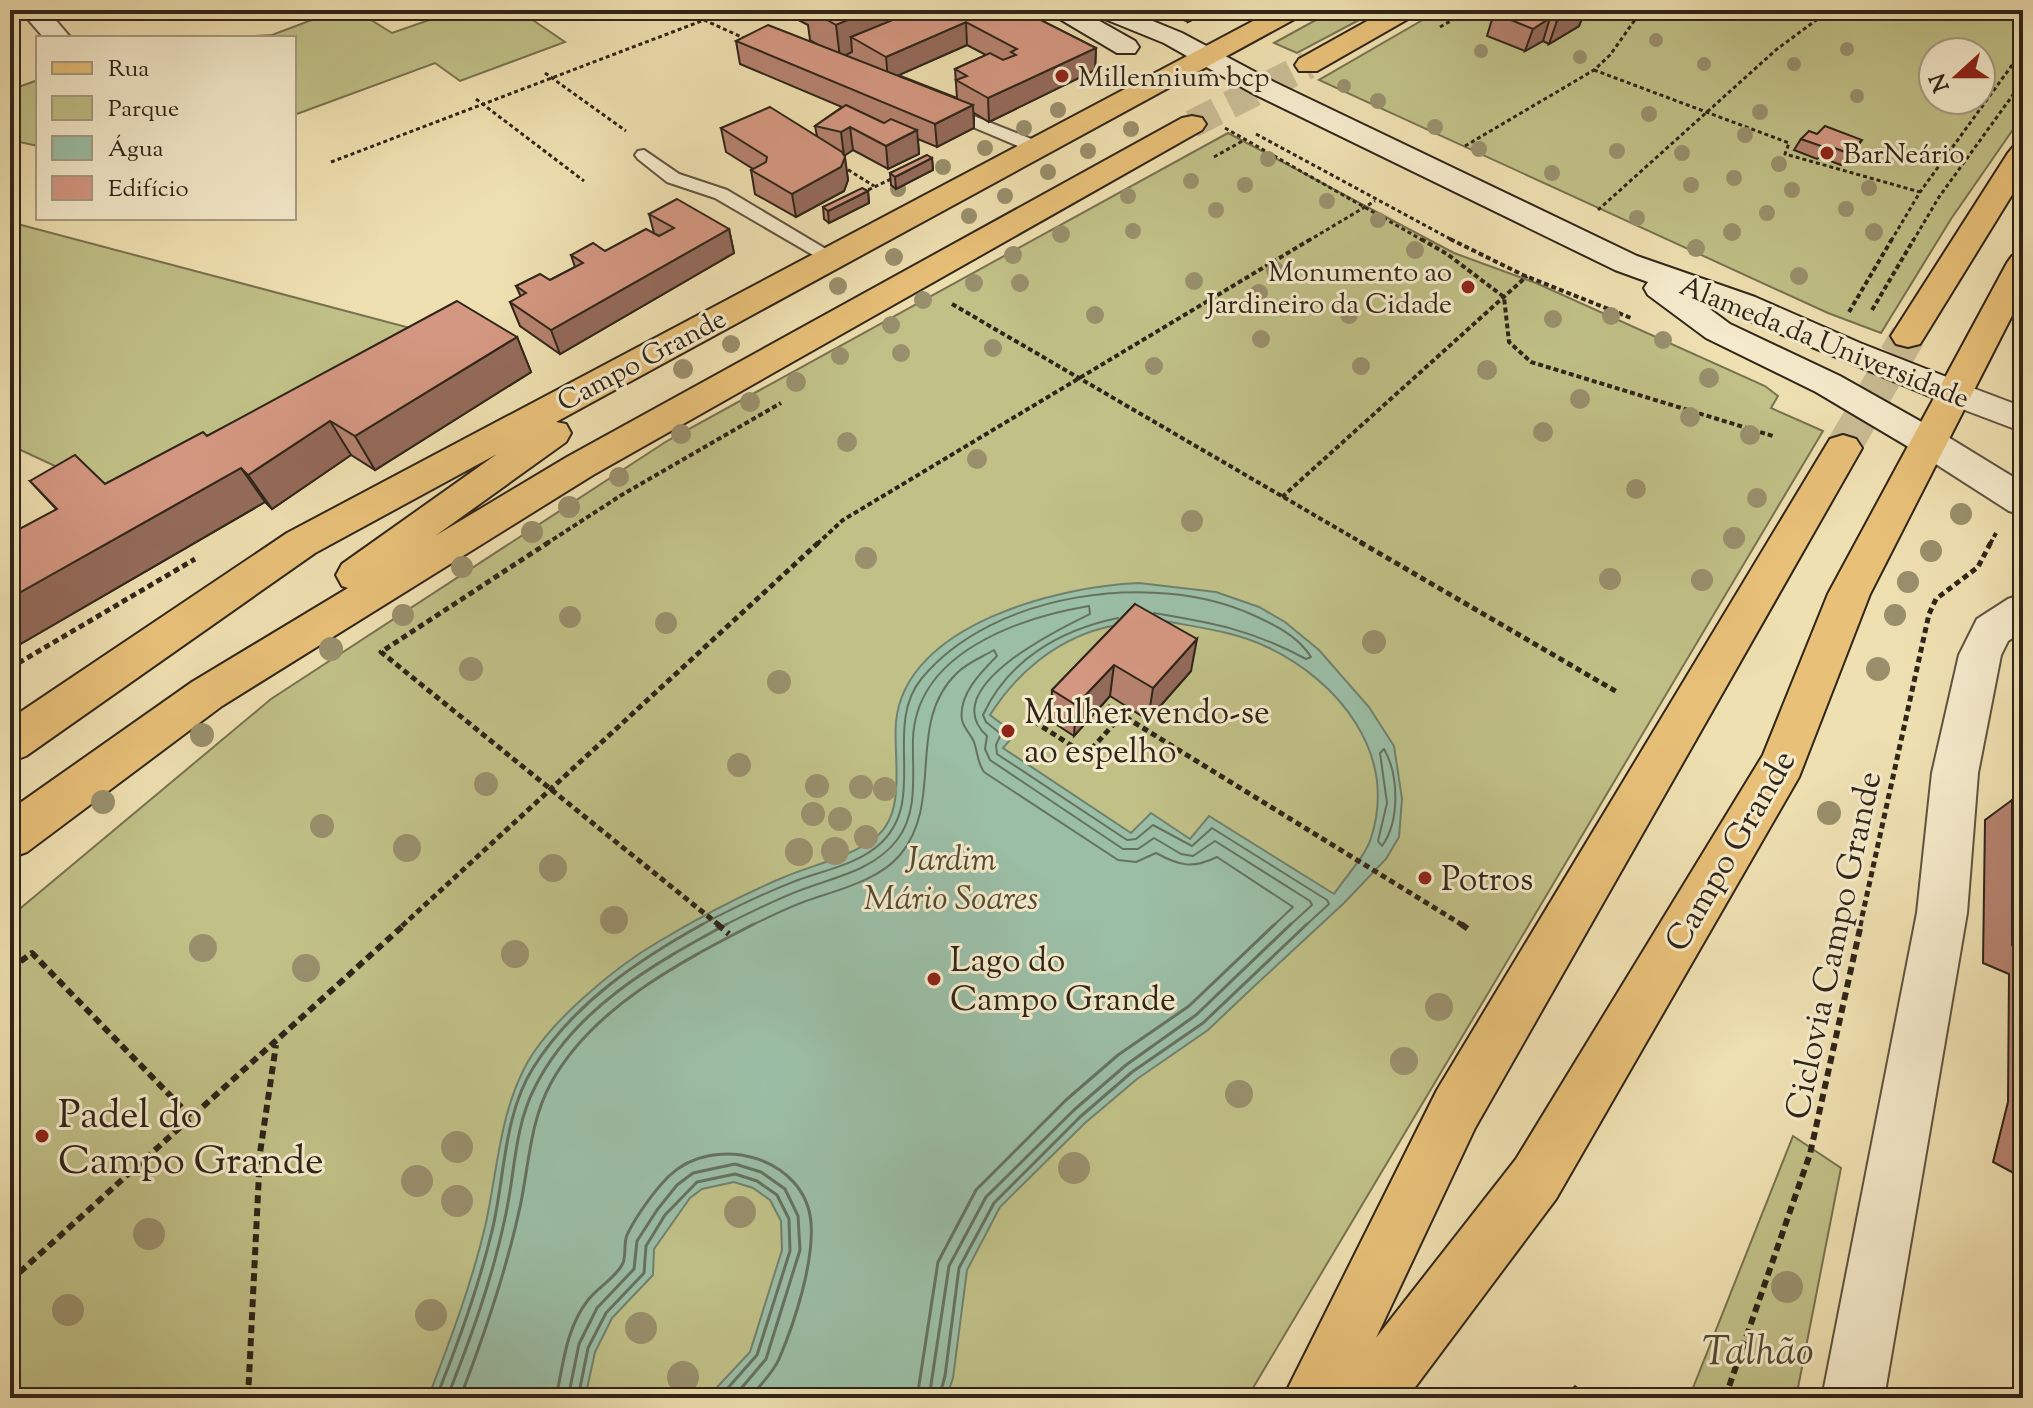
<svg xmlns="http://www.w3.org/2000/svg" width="2033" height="1408" font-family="'Sorts Mill Goudy',serif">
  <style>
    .green { fill: #c0c087; stroke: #787250; stroke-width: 2; fill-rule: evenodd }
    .water { fill: #9bbea6; stroke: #70816e; stroke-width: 2; fill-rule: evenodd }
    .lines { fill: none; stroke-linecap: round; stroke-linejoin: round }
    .shore-far1 { stroke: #657260; stroke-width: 2 }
    .shore { stroke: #657260; stroke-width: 3 }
    .primary-tunnel-far1 { stroke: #c9bb93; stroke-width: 28; stroke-dasharray: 28 14; stroke-linecap: butt }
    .primary-tunnel { stroke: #c9bb93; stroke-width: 35; stroke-dasharray: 35 18; stroke-linecap: butt }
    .service-casing { stroke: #5f543f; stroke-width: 4 }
    .minor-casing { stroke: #5f543f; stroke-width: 4 }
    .secondary-casing { stroke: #2f2519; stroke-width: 4 }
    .primary-casing { stroke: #2f2519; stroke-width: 4 }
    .path-far3 { stroke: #2f2519; stroke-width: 3; stroke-dasharray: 4 3; stroke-linecap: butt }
    .path-far2 { stroke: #2f2519; stroke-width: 4; stroke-dasharray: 5 3; stroke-linecap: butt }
    .path-far1 { stroke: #2f2519; stroke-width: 5; stroke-dasharray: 6 4; stroke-linecap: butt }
    .path { stroke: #2f2519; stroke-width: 6; stroke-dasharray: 8 5; stroke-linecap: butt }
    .service { fill: #f5ebcc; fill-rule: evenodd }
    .minor { fill: #f5ebcc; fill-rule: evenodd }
    .secondary { fill: #f5ebcc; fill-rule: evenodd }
    .primary { fill: #e8c078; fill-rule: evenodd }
    .tree { fill: #998f6c }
    .wall { fill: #b6826f; stroke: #2f2519; stroke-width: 2; fill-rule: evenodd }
    .shaded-wall { fill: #946a5a; stroke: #2f2519; stroke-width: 2 }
    .building { fill: #d49781; stroke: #2f2519; stroke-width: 2 }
    .poi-dot { fill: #8f2418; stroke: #f5ebcc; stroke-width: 3 }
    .labels { text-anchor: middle; stroke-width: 6; stroke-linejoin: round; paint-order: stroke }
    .far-poi-label { font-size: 28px; fill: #2f2519; stroke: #f5ebcc; text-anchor: start }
    .far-street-label { font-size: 28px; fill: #2f2519; stroke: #f5ebcc }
    .poi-label { font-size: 34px; fill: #2f2519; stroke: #f5ebcc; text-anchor: start }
    .street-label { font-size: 34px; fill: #2f2519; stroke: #f5ebcc }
    .park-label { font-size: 34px; font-style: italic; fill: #534c34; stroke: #f5ebcc }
    .near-poi-label { font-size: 40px; fill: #2f2519; stroke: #f5ebcc; text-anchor: start }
    .near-park-label { font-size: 40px; font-style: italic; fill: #534c34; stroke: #f5ebcc }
  </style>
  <rect width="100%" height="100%" fill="#efe0b1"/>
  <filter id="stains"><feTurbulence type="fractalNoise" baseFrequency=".0025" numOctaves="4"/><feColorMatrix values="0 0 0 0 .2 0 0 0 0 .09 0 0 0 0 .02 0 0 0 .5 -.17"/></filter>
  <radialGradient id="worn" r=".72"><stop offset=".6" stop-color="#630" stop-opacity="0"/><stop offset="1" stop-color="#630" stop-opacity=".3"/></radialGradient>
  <g class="green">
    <polygon points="338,10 355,10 392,33 458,10 518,10 565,42 460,81 435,63 294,115 294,38 221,38 272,35"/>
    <polygon points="1334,10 1378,10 1297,53 1274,43"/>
    <path d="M 1440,10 L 2023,10 L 2023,115 L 1951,219 L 1881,333 L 1828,313 L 1319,80 ZM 1933,52 L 1981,52 L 1981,100 L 1933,100 Z"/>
    <polygon points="38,80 38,146 10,140 10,90"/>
    <polygon points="1228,133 1454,253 1536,283 1765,386 1778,396 1771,408 1823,431 1247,1398 10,1398 10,917 271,699 667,441"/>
    <polygon points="10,222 414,329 104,489 10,445"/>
    <polygon points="1793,1136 1841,1168 1796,1398 1689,1398"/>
  </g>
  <path class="water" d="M 1139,583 L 1216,592 L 1259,607 L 1285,622 L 1319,650 L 1369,707 L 1394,746 L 1402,799 L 1399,837 L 1386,859 L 1344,903 L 1248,992 L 1208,1030 L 1137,1079 L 1085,1123 L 1000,1207 L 967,1270 L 953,1378 L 946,1398 L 707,1398 L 750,1352 L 782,1250 L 781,1221 L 770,1200 L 753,1188 L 734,1182 L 702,1189 L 690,1198 L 654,1249 L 653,1275 L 612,1318 L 595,1352 L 585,1398 L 428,1398 C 450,1341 471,1286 485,1227 C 497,1174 499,1118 524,1069 C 546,1024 615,967 658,942 C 698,918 739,896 782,878 C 811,865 850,858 876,837 C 907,812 893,758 896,722 C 905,624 1060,586 1139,583 ZM 1160,620 C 1194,627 1234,631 1267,647 C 1339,681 1398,754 1371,838 C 1365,857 1345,877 1334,894 L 1209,816 L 1190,839 L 1151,813 L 1131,833 L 1003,748 L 1015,734 L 990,715 C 1016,674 1054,641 1103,628 C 1121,623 1141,623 1160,620 Z"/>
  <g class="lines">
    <g class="shore-far1">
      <path d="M 1118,618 C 1060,630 1008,660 983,715 L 986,722 L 1001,734 L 996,745 L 997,754 L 1127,840 L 1136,839 L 1153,825 L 1192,846 L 1212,828 L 1327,900 L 1329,904 L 1305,926"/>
      <path d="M 1384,749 C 1399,775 1400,821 1382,846 L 1378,841 L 1387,803 L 1380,753 Z"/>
      <path d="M 699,926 C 731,909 764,893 798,880 C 825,870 859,864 881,843 C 928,799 882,726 922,678 C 993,592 1155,570 1253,615 C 1275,625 1298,636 1311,657 L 1306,659 C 1252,630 1214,623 1154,613"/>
      <path d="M 723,926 C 749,913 774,900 801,890 C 835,877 874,870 897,840 C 919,812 912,772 913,739 C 916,653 1018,618 1089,606 L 1090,614 C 1057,630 935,689 987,736 L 985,749 L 990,760 L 1123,849 L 1138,849 L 1154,838 L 1181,854 L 1193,856 L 1215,841 L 1310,901 L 1312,905 L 1289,926"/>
      <path d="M 750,926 C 769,917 787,908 806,901 C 837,890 878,881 900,855 C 945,801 905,723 957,673 C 967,663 982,657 994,650 L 997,656 C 981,672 958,695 962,720 C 964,729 971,734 974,742 C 978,753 977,762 984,772 L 1118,860 L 1136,862 L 1156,853 C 1180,866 1192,869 1217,857 L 1293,907 L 1273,926"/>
    </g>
    <g class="shore">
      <path d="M 436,1398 C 458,1344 478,1289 492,1231 C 505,1178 503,1116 533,1068 C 573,1004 638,960 703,924"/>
      <path d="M 447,1398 C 470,1340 492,1280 505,1218 C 515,1175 514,1127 535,1087 C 574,1009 653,964 727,924"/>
      <path d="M 460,1398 C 484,1336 506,1272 520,1207 C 529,1165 530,1121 551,1083 C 592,1008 680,962 754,924"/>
      <path d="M 556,1398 C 563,1365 566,1328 588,1300 C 597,1288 614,1279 622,1265 C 627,1257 623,1244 627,1235 C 636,1216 654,1191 669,1176 C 715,1132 806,1157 811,1223 C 814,1262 795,1322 779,1359 C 773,1373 759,1386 750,1398"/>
      <polyline points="568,1398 579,1344 597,1308 634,1269 637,1241 657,1210 677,1185 693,1173 735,1164 761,1172 785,1189 798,1216 800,1250 766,1359 733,1398"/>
      <polyline points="578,1398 588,1348 606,1313 644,1273 646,1246 665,1215 697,1182 735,1174 757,1181 777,1195 789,1219 790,1251 757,1355 719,1398"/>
      <polyline points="917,1398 938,1262 976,1190 1066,1100 1118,1055 1189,1006 1275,924"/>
      <polyline points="929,1398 949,1266 986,1197 1074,1110 1126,1065 1196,1015 1291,924"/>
      <polyline points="939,1398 945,1376 959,1268 994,1203 1080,1117 1132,1072 1203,1023 1307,924"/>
    </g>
    <polyline class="primary-tunnel-far1" points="1192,124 1308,65"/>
    <polyline class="primary-tunnel" points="1843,448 1908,336"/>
    <defs>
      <g id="service">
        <polygon points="941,103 1044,144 1047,148 1044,152 1032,152 935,111 933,108"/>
        <polygon points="644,150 679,174 727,190 841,258 839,262 825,262 715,198 667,182 638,159 635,155 638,151"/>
      </g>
      <g id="minor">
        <polygon points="20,10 47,10 71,38 44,38"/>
        <polygon points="1954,381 2023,407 2023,432 1941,401 1936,393 1941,385"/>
        <polygon points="1930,430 1943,434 2023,483 2023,515 2009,511 1917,452 1912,443 1917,434"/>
        <polygon points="2023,594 2023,631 2008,641 2001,655 1978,773 1967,913 1884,1398 1822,1398 1917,913 1932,773 1959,655 1977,619 2008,599"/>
      </g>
      <g id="secondary">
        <polygon points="1049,10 1080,10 1135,41 1139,47 1135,53 1117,53 1053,15"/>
        <polygon points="1091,10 1126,10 1182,33 1274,82 1637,256 1755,297 1860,343 1967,385 1972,393 1967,401 1954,405 1941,401 1695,298 1730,324 1840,376 1943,434 1948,443 1943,452 1930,456 1917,452 1816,392 1706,338 1648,295 1644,288 1648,282 1615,270 1254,94 1164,43 1095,15"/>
      </g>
      <g id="primary">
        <polygon points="1274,10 1306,10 1302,15 556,422 566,424 571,433 566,442 435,536 567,457 1182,118 1192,116 1202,118 1206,124 1202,130 593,475 222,706 27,852 10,858 10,810 192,682 348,588 342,586 336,575 342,564 497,454 315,553 26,756 10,762 10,719 287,533"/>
        <polygon points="1387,10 1419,10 1415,15 1317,71 1299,71 1295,65 1299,59"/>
        <polygon points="2023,144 2023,177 1925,336 1920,344 1908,347 1896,344 1891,336 2008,153 2013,147"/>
        <polygon points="2023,253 2023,294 1870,594 1799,777 1556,1199 1407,1398 1283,1398 1437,1090 1830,439 1843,435 1856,439 1862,448 1475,1128 1376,1338 1516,1159 1763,755 1828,594 2007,263 2012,256"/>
      </g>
    </defs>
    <use href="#service" class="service-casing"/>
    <use href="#minor" class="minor-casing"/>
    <use href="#secondary" class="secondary-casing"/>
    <use href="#primary" class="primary-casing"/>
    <g class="path-far3">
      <polyline points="1440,27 1470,10"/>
      <polyline points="1594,70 1789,143 1785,154 1920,192"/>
      <polyline points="545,73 626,131"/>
      <polyline points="476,99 584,181"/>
      <polyline points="1225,128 1424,241"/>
      <polyline points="1256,134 1454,241"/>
      <polyline points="1465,146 1594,70 1610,55 1642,10"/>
      <polyline points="1214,157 1246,139"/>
      <polyline points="331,162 704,20 746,39"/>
      <polyline points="842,166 874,186"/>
      <polyline points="862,193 893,178"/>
      <polyline points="1598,210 1777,49 1830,10"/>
      <polyline points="1308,241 1375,201"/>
      <polyline points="1891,241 1920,192 2023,50"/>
      <polyline points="1913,241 1939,197 2023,81"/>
    </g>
    <g class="path-far2">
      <polyline points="1421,239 1447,254 1504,297 1509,342 1531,362 1773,436"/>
      <polyline points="1450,239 1523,275 1631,318"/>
      <polyline points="952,304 1364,544"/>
      <polyline points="1872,310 1914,239"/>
      <polyline points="1849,312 1892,239"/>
      <polyline points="1282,497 1527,276"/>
      <polyline points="546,544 620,496 781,403"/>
      <polyline points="817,544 843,520 1311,239"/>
      <polyline points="1990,544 1996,533"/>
    </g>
    <g class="path-far1">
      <polyline points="549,542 381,652 720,926"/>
      <polyline points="1360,542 1617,692"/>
      <polyline points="10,668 195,559"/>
      <polyline points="1099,701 1122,715"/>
      <polyline points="1055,706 1038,724 1086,755 1122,715 1464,926"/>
      <polyline points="402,926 819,542"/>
      <polyline points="1860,926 1929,614 1936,599 1978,567 1991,542"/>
    </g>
    <g class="path">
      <polyline points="717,924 729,934"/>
      <polyline points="1461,924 1468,929"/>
      <polyline points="10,969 32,953 191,1117"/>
      <polyline points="10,1281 405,924"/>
      <polyline points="1573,1387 1586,1398"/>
      <polyline points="248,1398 260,1153 276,1045"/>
      <polyline points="1725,1398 1810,1154 1861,924"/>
    </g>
    <use href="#service" class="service"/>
    <use href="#minor" class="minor"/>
    <use href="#secondary" class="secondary"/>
    <use href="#primary" class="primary"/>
  </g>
  <g class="tree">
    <circle cx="1656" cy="40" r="7"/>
    <circle cx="1847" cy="49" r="7"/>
    <circle cx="1481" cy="51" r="7"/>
    <circle cx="1580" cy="57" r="7"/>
    <circle cx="1704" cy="64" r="7"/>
    <circle cx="1794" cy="64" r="7"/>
    <circle cx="1344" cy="86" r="7"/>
    <circle cx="1857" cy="96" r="7"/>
    <circle cx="1378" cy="101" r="8"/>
    <circle cx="1058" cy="110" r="8"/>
    <circle cx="1760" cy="112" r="8"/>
    <circle cx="1649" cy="114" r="8"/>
    <circle cx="1435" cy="127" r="8"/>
    <circle cx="1024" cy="128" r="8"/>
    <circle cx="1131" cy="129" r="8"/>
    <circle cx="1745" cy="135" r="8"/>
    <circle cx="985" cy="148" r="8"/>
    <circle cx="1479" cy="149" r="8"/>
    <circle cx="1088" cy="151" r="8"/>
    <circle cx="1617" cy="151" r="8"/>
    <circle cx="1682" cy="153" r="8"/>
    <circle cx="1268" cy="159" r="8"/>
    <circle cx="1779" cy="164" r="8"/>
    <circle cx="943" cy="167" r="8"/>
    <circle cx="1048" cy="172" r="8"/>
    <circle cx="1552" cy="173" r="8"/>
    <circle cx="1734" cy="178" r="8"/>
    <circle cx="1191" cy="181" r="8"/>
    <circle cx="1245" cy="185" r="8"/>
    <circle cx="1691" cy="185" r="8"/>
    <circle cx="1869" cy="188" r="8"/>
    <circle cx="898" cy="189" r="8"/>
    <circle cx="1792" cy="190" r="8"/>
    <circle cx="1005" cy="196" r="8"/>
    <circle cx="1128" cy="196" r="8"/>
    <circle cx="1327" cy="201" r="8"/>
    <circle cx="1846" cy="209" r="8"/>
    <circle cx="1216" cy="210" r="8"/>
    <circle cx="1767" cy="213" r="8"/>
    <circle cx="969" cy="216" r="8"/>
    <circle cx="1637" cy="218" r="8"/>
    <circle cx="1378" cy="220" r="8"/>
    <circle cx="1133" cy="231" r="8"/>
    <circle cx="1732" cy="232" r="9"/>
    <circle cx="1874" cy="232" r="9"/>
    <circle cx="1061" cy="234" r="9"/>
    <circle cx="1696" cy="248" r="9"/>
    <circle cx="1415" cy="250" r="9"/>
    <circle cx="1013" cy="255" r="9"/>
    <circle cx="894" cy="257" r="9"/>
    <circle cx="1275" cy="270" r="9"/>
    <circle cx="1799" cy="276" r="9"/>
    <circle cx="1194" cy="281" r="9"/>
    <circle cx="974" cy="283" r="9"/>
    <circle cx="1020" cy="283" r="9"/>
    <circle cx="838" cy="286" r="9"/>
    <circle cx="1259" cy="293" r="9"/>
    <circle cx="923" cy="300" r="9"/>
    <circle cx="1095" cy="315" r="9"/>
    <circle cx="1349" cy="315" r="9"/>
    <circle cx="1611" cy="316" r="9"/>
    <circle cx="1553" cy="319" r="9"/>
    <circle cx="891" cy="325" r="9"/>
    <circle cx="1261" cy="339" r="9"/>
    <circle cx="1663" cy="340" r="9"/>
    <circle cx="731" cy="344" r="9"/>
    <circle cx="993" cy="348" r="9"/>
    <circle cx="901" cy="353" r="9"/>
    <circle cx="840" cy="356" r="9"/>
    <circle cx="1154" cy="366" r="9"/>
    <circle cx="1361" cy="366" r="9"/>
    <circle cx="683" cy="369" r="10"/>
    <circle cx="1487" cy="370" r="10"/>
    <circle cx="1709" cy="378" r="10"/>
    <circle cx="796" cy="382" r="10"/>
    <circle cx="1580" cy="399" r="10"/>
    <circle cx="750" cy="402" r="10"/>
    <circle cx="1690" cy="417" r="10"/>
    <circle cx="1543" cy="432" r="10"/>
    <circle cx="681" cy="434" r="10"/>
    <circle cx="1750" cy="435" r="10"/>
    <circle cx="847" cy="442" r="10"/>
    <circle cx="977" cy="459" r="10"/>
    <circle cx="619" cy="477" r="10"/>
    <circle cx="1636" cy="489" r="10"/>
    <circle cx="1757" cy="498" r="10"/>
    <circle cx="569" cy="507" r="11"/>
    <circle cx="1961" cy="514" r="11"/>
    <circle cx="1192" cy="521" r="11"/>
    <circle cx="532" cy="532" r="11"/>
    <circle cx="1734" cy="538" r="11"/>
    <circle cx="1931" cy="551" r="11"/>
    <circle cx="866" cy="558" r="11"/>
    <circle cx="462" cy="567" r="11"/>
    <circle cx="1610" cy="579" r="11"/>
    <circle cx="1702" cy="580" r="11"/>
    <circle cx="1908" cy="582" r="11"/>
    <circle cx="403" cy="615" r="11"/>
    <circle cx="1895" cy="615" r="11"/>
    <circle cx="570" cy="617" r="11"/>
    <circle cx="666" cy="623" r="11"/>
    <circle cx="1374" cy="642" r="12"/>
    <circle cx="331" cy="649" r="12"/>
    <circle cx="471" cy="669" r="12"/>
    <circle cx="1878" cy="669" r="12"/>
    <circle cx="779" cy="682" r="12"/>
    <circle cx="202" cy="735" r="12"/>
    <circle cx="739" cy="765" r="12"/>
    <circle cx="486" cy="784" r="12"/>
    <circle cx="817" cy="786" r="12"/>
    <circle cx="861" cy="787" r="12"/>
    <circle cx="885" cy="789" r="12"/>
    <circle cx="103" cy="802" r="12"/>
    <circle cx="1829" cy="813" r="12"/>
    <circle cx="813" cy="814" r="12"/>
    <circle cx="840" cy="819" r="12"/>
    <circle cx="322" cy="826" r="12"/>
    <circle cx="866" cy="837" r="12"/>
    <circle cx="407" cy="848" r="14"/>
    <circle cx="835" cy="851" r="14"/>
    <circle cx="799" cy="852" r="14"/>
    <circle cx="553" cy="868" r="14"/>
    <circle cx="614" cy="920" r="14"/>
    <circle cx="203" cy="948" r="14"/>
    <circle cx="515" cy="954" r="14"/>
    <circle cx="306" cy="968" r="14"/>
    <circle cx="1439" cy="1007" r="14"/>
    <circle cx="1404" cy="1061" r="14"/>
    <circle cx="1239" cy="1094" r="14"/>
    <circle cx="457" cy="1147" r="16"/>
    <circle cx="1074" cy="1168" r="16"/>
    <circle cx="417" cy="1181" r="16"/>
    <circle cx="457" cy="1201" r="16"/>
    <circle cx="740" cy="1212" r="16"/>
    <circle cx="149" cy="1234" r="16"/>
    <circle cx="1787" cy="1287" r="16"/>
    <circle cx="68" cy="1310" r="16"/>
    <circle cx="431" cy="1315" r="16"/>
    <circle cx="641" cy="1328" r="16"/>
    <circle cx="683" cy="1377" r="16"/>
  </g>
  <g class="wall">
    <path d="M 788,10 L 1021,10 L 1096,48 L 1095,70 L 989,122 L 974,113 L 974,128 L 937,147 L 918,139 L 919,154 L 888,169 L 853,150 L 844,155 L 848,180 L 844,191 L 796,217 L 755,194 L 751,170 L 753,169 L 726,152 L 721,128 L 817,136 L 815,126 L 842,107 L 740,64 L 736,41 L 815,43 L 810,40 L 808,25 L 789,15 ZM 967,45 L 986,55 L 955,69 L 957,98 L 898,75 Z"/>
    <polygon points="1160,10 1211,10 1188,22"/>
    <polygon points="1499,10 1585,10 1579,26 1549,44 1543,41 1525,51 1487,36 1494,13"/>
    <polygon points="1801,139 1854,152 1841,165 1820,157 1817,159 1794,150"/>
    <polygon points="932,158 933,170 896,189 891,185 890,173"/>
    <polygon points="868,191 869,203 829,223 824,219 823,207"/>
    <polygon points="649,214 729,229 734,253 560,354 520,326 510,302 521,297 516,286 550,280 575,267 571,255 605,251 654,233"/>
    <polygon points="517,337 531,372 375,470 351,455 272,509 265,502 10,650 10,534 57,510 30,481 105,484 207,436"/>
    <polygon points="1135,604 1191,671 1148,720 1110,696 1074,736 1051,721 1052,690"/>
    <polygon points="2012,800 2023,803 2023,1178 1993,1162 2008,1102 2009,974 1983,963 1985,820"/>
  </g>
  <g class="shaded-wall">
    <polygon points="830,10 924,10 851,37 852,52 840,58 836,25"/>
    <polygon points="1189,10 1211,10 1188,22"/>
    <polygon points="1576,10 1585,10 1579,26 1549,44 1557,21"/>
    <polygon points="1550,18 1543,41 1525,51 1533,29"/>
    <polygon points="966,22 967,45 888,80 886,57"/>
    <polygon points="1096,48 1095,70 989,122 988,98"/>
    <polygon points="973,105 974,128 937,147 935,124"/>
    <polygon points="850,127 853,150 844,156 841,132"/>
    <polygon points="917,130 919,154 888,169 886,146"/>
    <polygon points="1862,140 1854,152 1841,165 1848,153"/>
    <polygon points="845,157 848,180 844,191 796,217 792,194"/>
    <polygon points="932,158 933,170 896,189 895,177"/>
    <polygon points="868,191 869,203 829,223 828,211"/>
    <polygon points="729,229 734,253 560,354 551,330"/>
    <polygon points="517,337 531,372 375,470 355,436"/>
    <polygon points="330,421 351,455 272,509 248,475"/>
    <polygon points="241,468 265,502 10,650 10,598"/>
    <polygon points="1197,639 1191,671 1148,720 1153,688"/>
    <polygon points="1114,665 1110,696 1074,736 1076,705"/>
  </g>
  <g class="building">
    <polygon points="810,10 872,10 836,25"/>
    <polygon points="917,10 1021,10 1096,48 988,98 956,80 967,76 955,69 990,53 1003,60 1016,55 1011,52 1017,49 966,22 886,57 851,37"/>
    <polygon points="1499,10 1576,10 1557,21 1550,18 1533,29 1494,13"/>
    <polygon points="768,25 973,105 935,124 736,41"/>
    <polygon points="846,105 884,123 891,119 917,130 886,146 850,127 841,132 815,126"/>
    <polygon points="770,107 842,152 845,157 841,167 792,194 751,170 766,162 767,157 721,128"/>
    <polygon points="1825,126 1862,140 1848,153 1826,145 1824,147 1801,139 1809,131 1817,134"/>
    <polygon points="927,155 932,158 895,177 890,173"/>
    <polygon points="862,188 868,191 828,211 823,207"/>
    <polygon points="677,199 729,229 551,330 510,302 526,293 516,286 540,274 550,280 583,263 571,255 593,243 605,251 646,229 659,236 674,228 649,214"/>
    <polygon points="457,301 517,337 355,436 330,421 248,475 241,468 10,598 10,534 57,509 30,481 75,455 105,484 203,432 207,436"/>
    <polygon points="1135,604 1197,639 1153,688 1114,665 1076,705 1052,690"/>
    <polygon points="2012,800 2023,803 2023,950 2012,945"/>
  </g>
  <g class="poi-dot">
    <circle cx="1062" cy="76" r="8"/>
    <circle cx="1827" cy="153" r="8"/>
    <circle cx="1468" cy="287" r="8"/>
    <circle cx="1008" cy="731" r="8"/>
    <circle cx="1425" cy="878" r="8"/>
    <circle cx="934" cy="979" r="8"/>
    <circle cx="42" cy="1136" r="8"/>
  </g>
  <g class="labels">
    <g class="far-poi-label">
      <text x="1078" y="86">Millennium bcp</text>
      <text x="1843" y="163">BarNeário</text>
      <text x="1452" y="281" text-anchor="end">Monumento ao<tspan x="1452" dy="32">Jardineiro da Cidade</tspan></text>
    </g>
    <g class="far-street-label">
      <text transform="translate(1825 341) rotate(22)" y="10">Alameda da Universidade</text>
      <text transform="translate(641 359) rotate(-28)" y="10">Campo Grande</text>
    </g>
    <g class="poi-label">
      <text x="1024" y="723">Mulher vendo-se<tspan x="1024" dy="39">ao espelho</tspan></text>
      <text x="1441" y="890">Potros</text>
      <text x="950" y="971">Lago do<tspan x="950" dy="39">Campo Grande</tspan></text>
    </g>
    <g class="street-label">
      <text transform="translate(1729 850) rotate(-60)" y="12">Campo Grande</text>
      <text transform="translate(1832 945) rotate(-78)" y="12">Ciclovia Campo Grande</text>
    </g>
    <g class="park-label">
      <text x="951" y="870">Jardim<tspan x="951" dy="39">Mário Soares</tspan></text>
    </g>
    <g class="near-poi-label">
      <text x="58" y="1127">Padel do<tspan x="58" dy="46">Campo Grande</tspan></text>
    </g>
    <g class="near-park-label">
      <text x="1758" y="1364">Talhão</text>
    </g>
  </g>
  <rect width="2033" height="1408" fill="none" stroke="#efe0b1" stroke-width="40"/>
  <rect x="12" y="12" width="2009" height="1384" fill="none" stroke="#2f2519" stroke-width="4"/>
  <rect x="20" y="20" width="1993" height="1368" fill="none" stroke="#2f2519" stroke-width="2"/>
  <rect x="36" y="36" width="260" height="184" fill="#f5ebcc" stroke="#a69c84" stroke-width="2"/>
  <rect x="52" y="62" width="40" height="12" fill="#e8c078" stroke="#a69c84" stroke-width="2"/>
  <text x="108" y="76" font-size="24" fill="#2f2519">Rua</text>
  <rect x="52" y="96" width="40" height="24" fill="#c0c087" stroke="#a69c84" stroke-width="2"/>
  <text x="108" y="116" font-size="24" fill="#2f2519">Parque</text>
  <rect x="52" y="136" width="40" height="24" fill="#9bbea6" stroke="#a69c84" stroke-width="2"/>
  <text x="108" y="156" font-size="24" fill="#2f2519">Água</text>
  <rect x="52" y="176" width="40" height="24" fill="#d49781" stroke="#a69c84" stroke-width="2"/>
  <text x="108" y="196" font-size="24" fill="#2f2519">Edifício</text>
  <g transform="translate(1957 76) rotate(249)"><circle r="38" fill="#f5ebcc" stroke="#a69c84" stroke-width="2"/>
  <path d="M0-6L14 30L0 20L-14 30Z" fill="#8f2418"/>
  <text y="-12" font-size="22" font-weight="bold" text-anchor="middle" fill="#2f2519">N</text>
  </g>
  <rect width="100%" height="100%" filter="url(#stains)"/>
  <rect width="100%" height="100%" fill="url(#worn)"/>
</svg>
